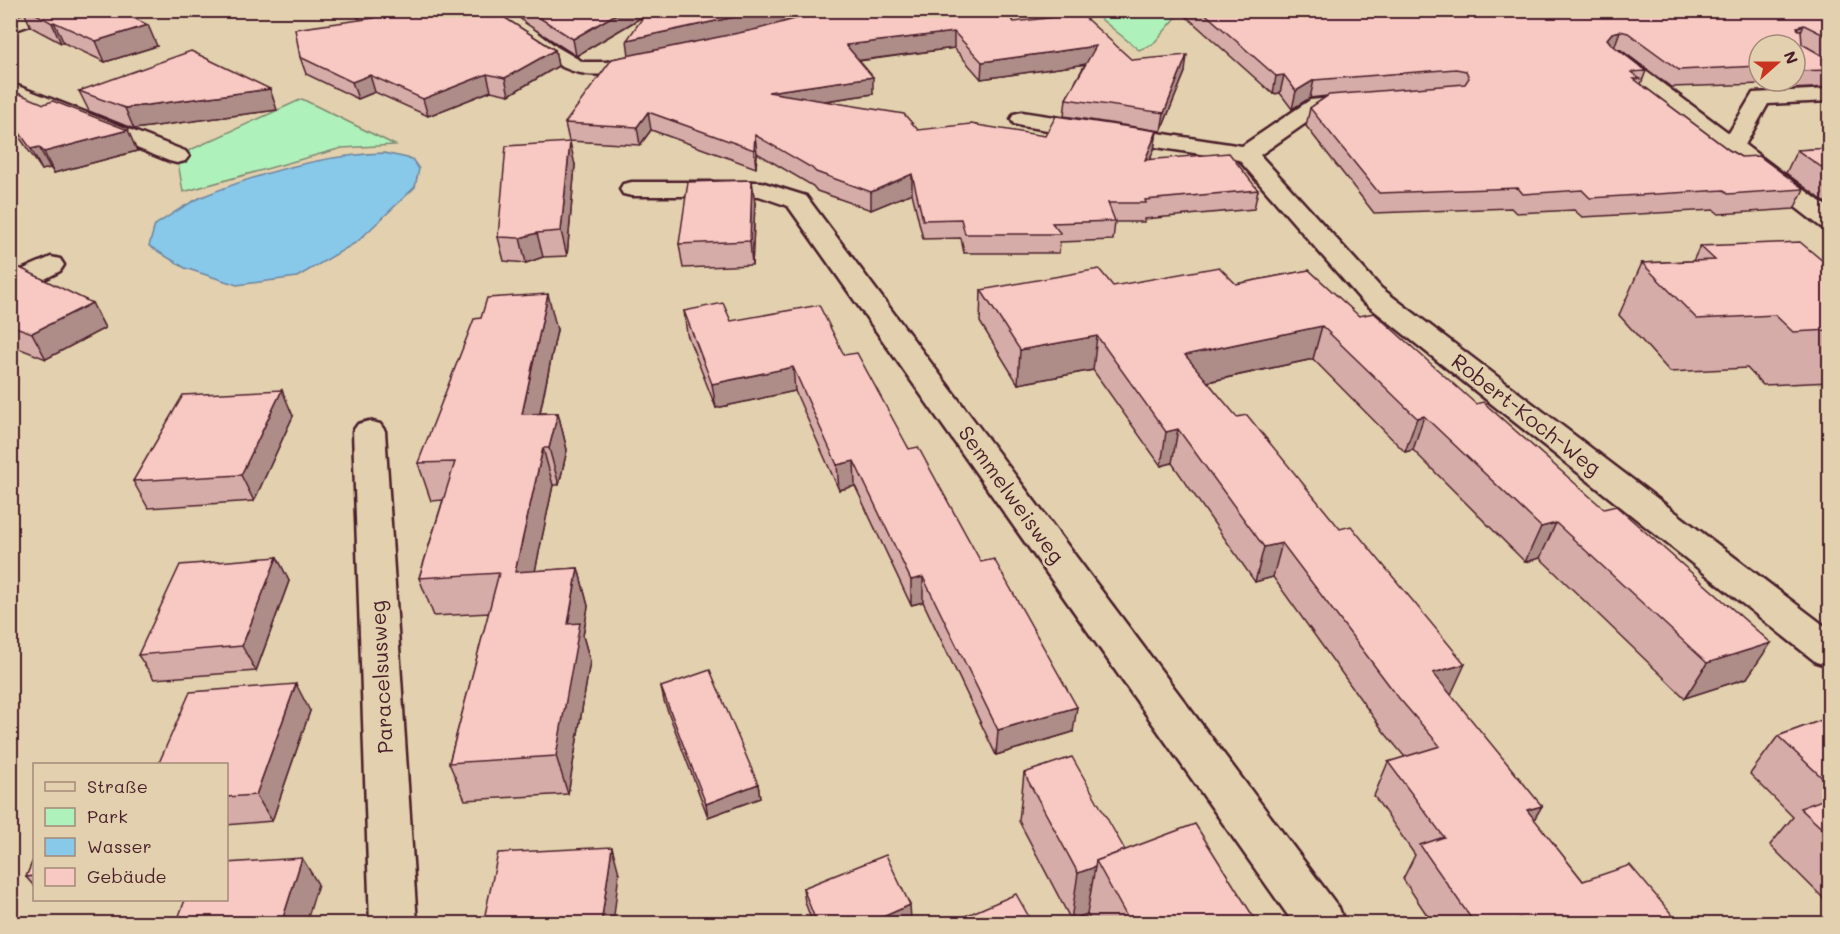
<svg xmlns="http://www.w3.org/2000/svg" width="1840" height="934" font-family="Mali,sans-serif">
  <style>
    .green { fill: #aff1ba; stroke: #7c8872; stroke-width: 1.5 }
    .water { fill: #88c8e9; stroke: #6f849d; stroke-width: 1.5 }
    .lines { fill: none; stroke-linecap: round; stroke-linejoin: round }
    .minor-casing { stroke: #4a1f2b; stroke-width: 5 }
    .minor { fill: #e2d0ae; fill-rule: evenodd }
    .wall { fill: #d5aca7; stroke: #4a1f2b; stroke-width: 1.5; fill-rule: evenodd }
    .shaded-wall { fill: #ae8c88; stroke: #4a1f2b; stroke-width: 1.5 }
    .building { fill: #f8c8c2; stroke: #4a1f2b; stroke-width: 1.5 }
    .labels { text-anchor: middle; stroke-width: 5; stroke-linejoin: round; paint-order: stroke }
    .street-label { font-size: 21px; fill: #4a1f2b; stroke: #e2d0ae }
  </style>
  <rect width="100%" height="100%" fill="#e2d0ae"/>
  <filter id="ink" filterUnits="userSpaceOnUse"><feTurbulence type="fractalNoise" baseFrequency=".0167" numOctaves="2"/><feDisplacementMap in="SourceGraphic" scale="12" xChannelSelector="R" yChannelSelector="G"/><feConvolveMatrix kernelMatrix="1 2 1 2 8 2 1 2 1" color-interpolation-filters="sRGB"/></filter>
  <g filter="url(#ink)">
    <g class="green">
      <polygon points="1091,11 1182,11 1153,44 1139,50"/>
      <polygon points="302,99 395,145 342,148 183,192 177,156"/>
    </g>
    <path class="water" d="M 384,153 L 412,159 L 419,169 L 415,187 L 357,242 L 297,277 L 237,285 L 185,268 L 149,246 L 155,225 C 171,215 187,203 204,196 C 260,173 323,155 384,153 Z"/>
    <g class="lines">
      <defs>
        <g id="minor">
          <polygon points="36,10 65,10 63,14 10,32 10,19"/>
          <path d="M 487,10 L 508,10 L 557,47 L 583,62 L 606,62 L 649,54 L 656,56 L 659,60 L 656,64 C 592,80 576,82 522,41 C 510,32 496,23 487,10 Z"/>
          <polygon points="1613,50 1620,52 1729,133 1753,93 1830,89 1830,101 1768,104 1745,145 1830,209 1830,230 1821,227 1606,60 1603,56 1606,52"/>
          <polygon points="10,83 185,151 189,156 185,161 177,163 169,161 10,97"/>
          <polygon points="1352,96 1360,98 1363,103 1360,108 1323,111 1260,155 1381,288 1830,630 1830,666 1816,662 1361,300 1239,160 1022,126 1014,124 1011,119 1014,114 1022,112 1242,146 1310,100"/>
          <polygon points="632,182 761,182 806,196 1339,908 1345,924 1294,924 788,206 759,196 632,196 623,194 620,189 623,184"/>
          <polygon points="51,257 60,259 64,265 60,271 20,292 10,294 10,275"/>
          <polygon points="369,421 380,424 385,431 417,924 370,924 353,431 358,424"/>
        </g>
      </defs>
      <use href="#minor" class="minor-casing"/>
      <use href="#minor" class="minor"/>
    </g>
    <g class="wall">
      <polygon points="10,10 132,10 135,19 157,46 105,62 64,43 61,43 31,27 24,12 11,16"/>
      <polygon points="349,10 497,10 505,18 555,50 558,66 509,95 491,91 428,116 375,92 358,99 306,74 300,57 361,20"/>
      <polygon points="512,10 826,10 794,19 1014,22 1132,60 1185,72 1161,131 1064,116 1066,99 1085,64 981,79 954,48 859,61 873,94 826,101 918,130 1045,136 1157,131 1154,149 1150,160 1258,190 1254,209 1144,219 1144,222 1115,222 1113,240 1060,242 1059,253 964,253 961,238 923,239 912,193 871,210 817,191 813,186 757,153 756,168 651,130 640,145 569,141 565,123 629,55 644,16 576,56 525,23"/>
      <path d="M 1179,10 L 1830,10 L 1830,87 L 1770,90 L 1762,84 L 1671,87 L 1621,50 L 1617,49 L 1646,71 L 1641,84 L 1729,150 L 1741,157 L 1804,189 L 1794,209 L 1719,214 L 1714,210 L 1582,217 L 1574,210 L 1516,213 L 1511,208 L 1374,213 L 1306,126 L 1310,108 L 1327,96 L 1310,98 L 1292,109 L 1280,93 L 1273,94 ZM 1759,45 L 1795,45 L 1795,81 L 1759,81 Z"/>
      <polygon points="10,90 137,151 54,173 50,168 42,170 20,138 10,142"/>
      <polygon points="79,91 277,110 134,129 89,111"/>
      <polygon points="1830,148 1830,206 1786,173 1797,150"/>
      <polygon points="575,165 567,256 543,257 526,263 504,261 498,237"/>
      <polygon points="755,203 752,265 683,268 679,244"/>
      <polygon points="1700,246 1830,267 1830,382 1763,385 1747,368 1670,372 1619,315 1642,263 1693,261"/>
      <polygon points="10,266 92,303 105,328 46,359 10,345"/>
      <polygon points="1309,270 1747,678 1685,698 1540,558 1525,562 1413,450 1405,452 1313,359 1208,382 1451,695 1534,820 1583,881 1680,924 1433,924 1403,879 1415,855 1374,796 1388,762 1405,757 1384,732 1273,577 1255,582 1172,463 1161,466 1093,370 1018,384 980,322 981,290 1236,284"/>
      <polygon points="684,311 731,321 844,355 909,449 1073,732 996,755 923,602 911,605 855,486 839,490 795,391 716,408 687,334"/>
      <polygon points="557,330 540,413 558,413 567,450 559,485 553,485 535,571 578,568 588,606 583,636 590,661 568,794 465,800 449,763 489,613 434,616 419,578 443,500 431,501 418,463"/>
      <polygon points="293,416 254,501 148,508 133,481"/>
      <polygon points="277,557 289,581 256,671 154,679 138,655"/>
      <polygon points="661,687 758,784 760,798 708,817 664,701"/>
      <polygon points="310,711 272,821 226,825 226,765"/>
      <polygon points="1830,717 1830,905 1770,845 1793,817 1750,774 1778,736"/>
      <polygon points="1024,773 1125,850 1258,924 1092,924 1087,914 1071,920 1019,821"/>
      <polygon points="34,858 34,886 26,877"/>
      <polygon points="803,888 911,919 900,924 813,924 805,902"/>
    </g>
    <g class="shaded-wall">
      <polygon points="10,10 23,10 24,12 11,16"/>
      <polygon points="116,10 132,10 138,26"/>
      <polygon points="176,10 209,10 178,17"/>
      <polygon points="623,10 654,10 576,56 573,39"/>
      <polygon points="767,10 826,10 756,30 629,56 627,40"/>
      <polygon points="54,22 64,43 61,43 52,23"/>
      <polygon points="148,25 157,46 105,62 96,41"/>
      <polygon points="1804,25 1796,42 1797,27"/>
      <polygon points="1620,31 1614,48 1607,39 1612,33"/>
      <polygon points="954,32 954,48 847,62 846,45"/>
      <polygon points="1096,46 1094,63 981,79 982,62"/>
      <polygon points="555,50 558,66 509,95 505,78"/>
      <polygon points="1187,55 1185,72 1161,131 1164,113"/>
      <polygon points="487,74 491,91 428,116 423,99"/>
      <polygon points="370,75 375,92 358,99 352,82"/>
      <polygon points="1284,75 1280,93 1273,94 1276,76"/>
      <polygon points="873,77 873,94 769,109 768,92"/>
      <polygon points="1314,80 1310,98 1292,109 1296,91"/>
      <polygon points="270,89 277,110 134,129 125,108"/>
      <polygon points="648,112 651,130 640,145 637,127"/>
      <polygon points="10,119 20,138 10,142"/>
      <polygon points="128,130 137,151 54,173 44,152"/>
      <polygon points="1157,131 1154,149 1142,179 1145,160"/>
      <polygon points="755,135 757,153 756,168 754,150"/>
      <polygon points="570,142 575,165 567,256 561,231"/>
      <polygon points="39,147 50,168 42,170 31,149"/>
      <polygon points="912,174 912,193 871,210 871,192"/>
      <polygon points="752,180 755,203 752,265 750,241"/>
      <polygon points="537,233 543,257 526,263 520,238"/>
      <polygon points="548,294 557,330 532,451 522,414"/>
      <polygon points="92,303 105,328 46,359 32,333"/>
      <polygon points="1322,326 1313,359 1179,388 1185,355"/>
      <polygon points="1097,336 1093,370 1018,384 1020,350"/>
      <polygon points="793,367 795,391 716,408 712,384"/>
      <polygon points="282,390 293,416 254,501 241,475"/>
      <polygon points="558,413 567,450 559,485 549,448"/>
      <polygon points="1424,416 1413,450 1405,452 1417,418"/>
      <polygon points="1178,429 1172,463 1161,466 1166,432"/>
      <polygon points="543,448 553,485 527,610 515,572"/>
      <polygon points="854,461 855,486 839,490 837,465"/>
      <polygon points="1556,523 1540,558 1525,562 1541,527"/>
      <polygon points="1282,543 1273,577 1255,582 1264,547"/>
      <polygon points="277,557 289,581 256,671 242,646"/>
      <polygon points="578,568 588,606 583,636 590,661 568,794 556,756 568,624"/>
      <polygon points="923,577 923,602 911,605 911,580"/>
      <polygon points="1771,643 1747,678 1685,698 1707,663"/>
      <polygon points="1465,664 1449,699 1433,673"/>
      <polygon points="296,684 310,711 272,821 256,795"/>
      <polygon points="1077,707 1073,732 996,755 998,730"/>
      <polygon points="758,784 760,798 708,817 706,804"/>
      <polygon points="1542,806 1522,840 1527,810"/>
      <polygon points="612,847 619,873 613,924 601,924"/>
      <polygon points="302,858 318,884 306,924 281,924"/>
      <polygon points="1095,867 1087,914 1071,920 1078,873"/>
      <polygon points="910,905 911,919 900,924 867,924"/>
      <polygon points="1520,919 1517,924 1505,924"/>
    </g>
    <g class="building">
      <polygon points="29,10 118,10 148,25 96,41 54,22 52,23"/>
      <polygon points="365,10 497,10 505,18 555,50 505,78 487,74 423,99 370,75 352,82 300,57 295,29 374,18"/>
      <polygon points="527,10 623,10 573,39"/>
      <polygon points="648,10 767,10 627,40"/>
      <polygon points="828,10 1003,10 1014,22 1081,14 1132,60 1187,55 1164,113 1066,99 1096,46 982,62 954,32 846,45 873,77 768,92 904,114 918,130 971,124 1045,136 1056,116 1157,131 1145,160 1229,153 1258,190 1145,200 1146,203 1108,203 1115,221 1052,223 1061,234 965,234 961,219 923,220 912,174 871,192 816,172 812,168 755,135 754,150 648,112 637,127 565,123 612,59 758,29"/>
      <polygon points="1201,10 1830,10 1830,38 1804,25 1797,27 1798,30 1801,30 1802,44 1830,60 1830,70 1795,71 1795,45 1759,45 1759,66 1679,70 1628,33 1620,31 1612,33 1607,39 1611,44 1646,71 1631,72 1640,79 1634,79 1729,150 1741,157 1759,156 1804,189 1728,194 1724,190 1590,198 1582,190 1523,194 1518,188 1379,193 1310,108 1329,95 1465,84 1469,78 1466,71 1456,69 1314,80 1296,91 1284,75 1276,76"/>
      <polygon points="191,51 270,89 125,108 79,91"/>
      <polygon points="10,90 44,104 53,101 128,130 44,152 39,147 31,149 10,119"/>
      <polygon points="570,142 561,231 537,233 520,238 498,237 506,146"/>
      <polygon points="1830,148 1830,173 1797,150"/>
      <polygon points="752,180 750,241 679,244 688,182"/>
      <polygon points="1800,242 1830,267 1830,330 1793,332 1775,315 1697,319 1642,263 1715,260 1700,246"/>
      <polygon points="14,265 92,303 32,333 10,325 10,266"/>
      <polygon points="1219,267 1236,284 1309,270 1359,316 1374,313 1476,404 1483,402 1604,509 1616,506 1771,643 1707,663 1556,523 1541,527 1424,416 1417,418 1322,326 1185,355 1237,417 1247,415 1340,529 1351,526 1465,664 1433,673 1542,806 1527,810 1583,881 1630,865 1680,924 1524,924 1520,919 1505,924 1475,924 1420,845 1444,837 1388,762 1440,746 1398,697 1282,543 1264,547 1178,429 1166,432 1097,336 1020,350 981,290 1099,269 1113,286"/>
      <polygon points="548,294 522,414 558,413 549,448 543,448 515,572 578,568 568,624 580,623 556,756 449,763 499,573 419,578 455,462 418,463 474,319 481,318 487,298"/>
      <polygon points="723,303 731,321 819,305 844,355 857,353 909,449 918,447 981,562 994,559 1077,707 998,730 923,577 911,580 854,461 837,465 793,367 712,384 684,311"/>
      <polygon points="282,390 241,475 133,481 183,395"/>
      <polygon points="277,557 242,646 138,655 180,565"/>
      <polygon points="710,670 758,784 706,804 661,687"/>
      <polygon points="296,684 256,795 226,797 226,765 158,765 190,692"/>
      <polygon points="1830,717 1830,785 1778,736"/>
      <polygon points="1072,757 1125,850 1096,861 1095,867 1078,873 1024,773"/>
      <polygon points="1830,797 1830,836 1800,808"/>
      <polygon points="1195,824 1258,924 1131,924 1096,861"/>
      <polygon points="612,847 601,924 483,924 498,853"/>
      <polygon points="886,855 910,905 867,924 817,924 803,888"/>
      <polygon points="34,858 34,876 26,877"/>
      <polygon points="302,858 281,924 176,924 185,900 226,900 226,863"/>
      <polygon points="1016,894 1033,924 947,924"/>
    </g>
  </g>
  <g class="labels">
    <g class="street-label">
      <text transform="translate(1526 415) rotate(38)" y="7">Robert-Koch-Weg</text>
      <text transform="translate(1011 495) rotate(54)" y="7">Semmelweisweg</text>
      <text transform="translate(382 677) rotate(-93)" y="7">Paracelsusweg</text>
    </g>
  </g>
  <rect width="1840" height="934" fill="none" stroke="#e2d0ae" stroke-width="36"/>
  <rect x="18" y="18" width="1804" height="898" fill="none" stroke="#4a1f2b" stroke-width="2" filter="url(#ink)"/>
  <rect x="33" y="763" width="195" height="138" fill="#e2d0ae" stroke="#a5897a" stroke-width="1.5"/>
  <rect x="45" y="782" width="30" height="9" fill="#e2d0ae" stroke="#a5897a" stroke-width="1.5"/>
  <text x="87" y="793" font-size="18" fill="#4a1f2b">Straße</text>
  <rect x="45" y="808" width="30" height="18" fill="#aff1ba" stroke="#a5897a" stroke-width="1.5"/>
  <text x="87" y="823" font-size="18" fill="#4a1f2b">Park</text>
  <rect x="45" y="838" width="30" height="18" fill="#88c8e9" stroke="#a5897a" stroke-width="1.5"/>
  <text x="87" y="853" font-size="18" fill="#4a1f2b">Wasser</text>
  <rect x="45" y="868" width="30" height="18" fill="#f8c8c2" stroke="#a5897a" stroke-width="1.5"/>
  <text x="87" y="883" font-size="18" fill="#4a1f2b">Gebäude</text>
  <g transform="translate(1777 63) rotate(69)"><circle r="28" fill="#e2d0ae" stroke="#a5897a" stroke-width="1.5"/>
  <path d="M0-4.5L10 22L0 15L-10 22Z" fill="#c8321e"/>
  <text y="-9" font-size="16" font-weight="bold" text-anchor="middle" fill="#4a1f2b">N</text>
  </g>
</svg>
